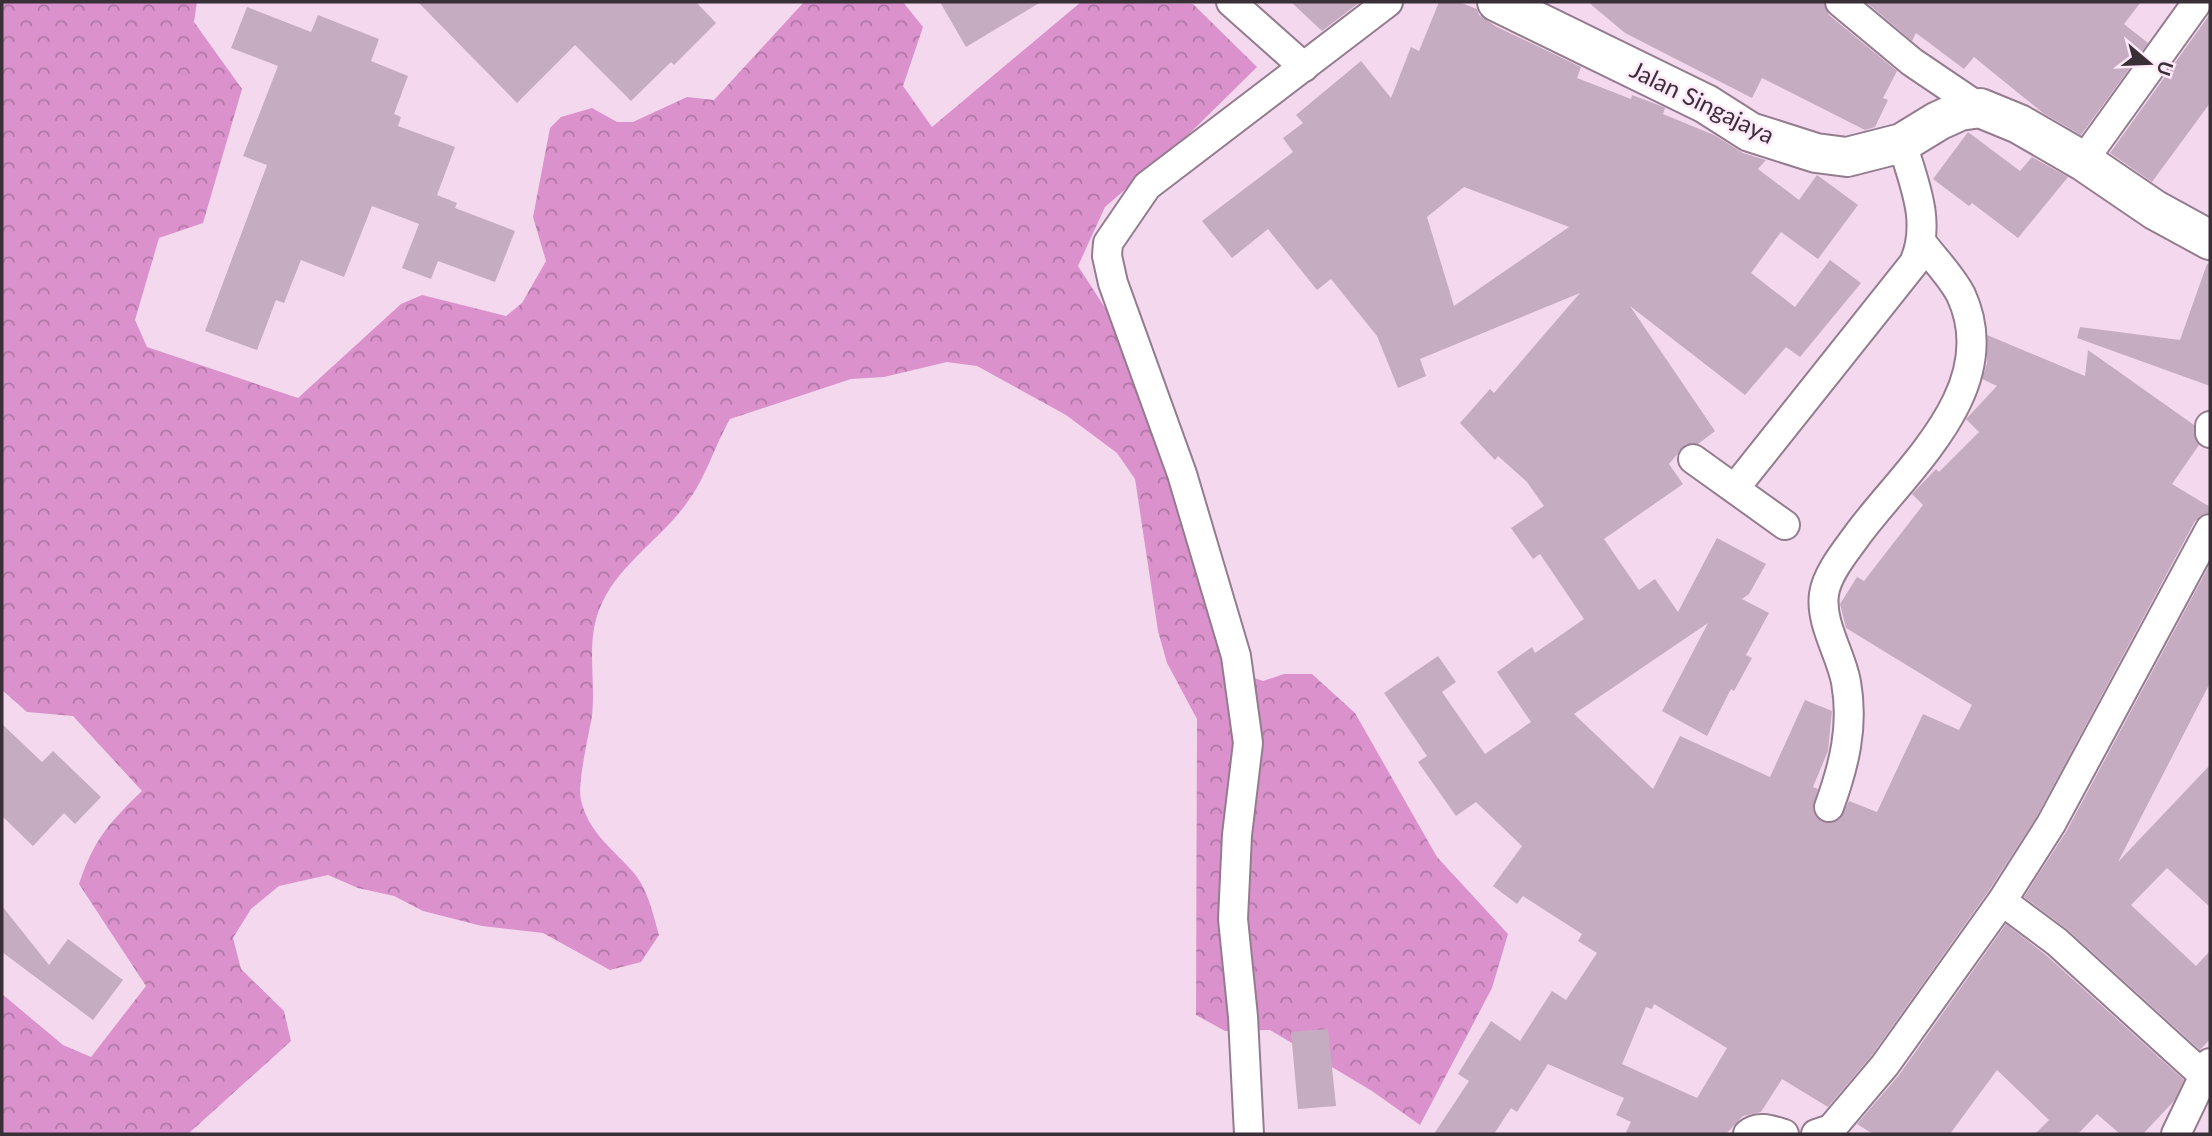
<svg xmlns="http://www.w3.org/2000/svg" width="2212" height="1136" font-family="Lato,sans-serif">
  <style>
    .forest { fill: url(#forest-crowns) }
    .building { fill: #c6acc0; fill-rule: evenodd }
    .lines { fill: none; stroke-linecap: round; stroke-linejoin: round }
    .street-casing { stroke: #947c8f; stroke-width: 32 }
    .secondary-casing { stroke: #947c8f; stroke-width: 42 }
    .street { stroke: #fff; stroke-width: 28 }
    .secondary { stroke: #fff; stroke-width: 38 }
    .labels { text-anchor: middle; stroke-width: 5; stroke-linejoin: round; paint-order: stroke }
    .street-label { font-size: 24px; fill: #392f37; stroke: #fee8f9 }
  </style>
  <defs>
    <pattern id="forest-crowns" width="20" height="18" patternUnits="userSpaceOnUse" patternTransform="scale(1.75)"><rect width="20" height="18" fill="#da91cc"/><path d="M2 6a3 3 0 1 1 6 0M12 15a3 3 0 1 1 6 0" fill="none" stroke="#b277a6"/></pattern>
  </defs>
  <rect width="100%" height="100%" fill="#f4d9ee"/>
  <path class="forest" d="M 2,2 L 197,2 L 194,22 L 242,89 L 203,223 L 159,238 L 135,320 L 147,347 L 298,398 L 401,304 L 422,295 L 506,316 L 522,303 L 546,261 L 533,217 L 550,128 L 561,117 L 592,108 L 617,122 L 633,122 L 687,97 L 714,100 L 804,2 L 903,2 L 923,27 L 903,86 L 932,127 L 1081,2 L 1193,4 L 1257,67 L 1189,134 L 1105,207 L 1078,266 L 1124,337 L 1229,669 L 1263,681 L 1284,674 L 1312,674 L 1355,713 L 1437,857 L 1508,934 L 1492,988 L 1420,1125 L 1372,1091 L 1270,1030 L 1225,1031 L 1196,1015 L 1197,719 L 1167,663 L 1158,631 L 1135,479 L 1117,453 L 1066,415 L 977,366 L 947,362 L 884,377 L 851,379 L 730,419 C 714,447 706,478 686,504 C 659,541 616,566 599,610 C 586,644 596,681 592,716 C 589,734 577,784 581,800 C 588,832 613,849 633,872 C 648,889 653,914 659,935 L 641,962 L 610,970 L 543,933 L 482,926 L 423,911 L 394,896 L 358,888 L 328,875 L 279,886 L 251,909 L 233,938 L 241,969 L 284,1011 L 291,1041 L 188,1134 L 2,1134 L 2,994 L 63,1045 L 91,1057 L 146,986 L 79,884 C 94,839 109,823 142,791 L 73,716 L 27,712 L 2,690 Z"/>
  <g class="building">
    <polygon points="418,2 696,2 716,23 674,65 671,62 631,101 575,45 517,103"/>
    <polygon points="940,2 1041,2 966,47"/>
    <polygon points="1291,2 1360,2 1322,31"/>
    <path d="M 1439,2 L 1459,2 L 1477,9 L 1479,15 L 1497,27 L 1581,67 L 1577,78 L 1631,99 L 1632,95 L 1661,106 L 1665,108 L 1663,114 L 1714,135 L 1743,153 L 1766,160 L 1758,169 L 1799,200 L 1817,175 L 1858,205 L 1818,259 L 1781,232 L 1751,273 L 1795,307 L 1830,260 L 1861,283 L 1800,357 L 1786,347 L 1745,395 L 1630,306 L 1715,431 L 1698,444 L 1686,444 L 1669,464 L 1683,484 L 1604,539 L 1639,590 L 1655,579 L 1678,612 L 1717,538 L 1766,564 L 1749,594 L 1742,599 L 1769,613 L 1746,655 L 1752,658 L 1734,691 L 1731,689 L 1707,736 L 1662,711 L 1708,623 L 1574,714 L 1653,789 L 1680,736 L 1770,777 L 1805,700 L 1832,711 L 1828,751 L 1813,787 L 1818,789 L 1813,809 L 1816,817 L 1831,823 L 1840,819 L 1849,801 L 1877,812 L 1923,714 L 1959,730 L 1972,705 L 1846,628 L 1840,604 L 1857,577 L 1864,581 L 1923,505 L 1912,494 L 1936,469 L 1939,472 L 1979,432 L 1966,419 L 1997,386 L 1982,379 L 1987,363 L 1987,335 L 2085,376 L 2088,350 L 2194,425 L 2199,445 L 2172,484 L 2210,507 L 2210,512 L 2195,521 L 2037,816 L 1988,892 L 1872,1055 L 1828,1107 L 1782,1079 L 1761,1112 L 1743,1116 L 1726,1134 L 1625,1134 L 1631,1122 L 1616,1115 L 1624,1098 L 1548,1064 L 1517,1112 L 1511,1108 L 1494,1134 L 1434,1134 L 1469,1081 L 1458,1074 L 1491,1021 L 1520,1041 L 1552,991 L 1566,1000 L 1597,953 L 1578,941 L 1582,934 L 1523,896 L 1517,904 L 1493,886 L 1522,846 L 1476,802 L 1456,816 L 1418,762 L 1427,756 L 1384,693 L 1438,656 L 1456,682 L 1442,692 L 1485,754 L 1531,722 L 1497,672 L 1532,647 L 1535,653 L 1584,619 L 1540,554 L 1533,559 L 1511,528 L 1544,506 L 1527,482 L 1498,456 L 1495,460 L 1460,423 L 1490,389 L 1494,393 L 1580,293 L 1420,359 L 1426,376 L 1398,388 L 1377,336 L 1331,279 L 1317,290 L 1268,229 L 1232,258 L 1202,221 L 1293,152 L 1283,138 L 1303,123 L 1296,115 L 1361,61 L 1391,98 L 1411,47 L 1419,51 ZM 1464,187 L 1569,227 L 1454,306 L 1427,217 ZM 1654,1004 L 1727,1048 L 1697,1098 L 1622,1064 L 1646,1007 L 1652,1009 Z"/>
    <polygon points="1588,2 1824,2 1829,15 1897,71 1883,98 1888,100 1875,127 1865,130 1762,78 1752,98 1625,33"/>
    <polygon points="1866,2 2141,2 2124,24 2148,43 2081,135 2043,113 1974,57 1964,69 1916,33 1912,41"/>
    <polygon points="247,7 311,32 318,15 379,39 371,61 408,76 394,114 401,117 398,126 455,147 437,195 457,203 455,208 515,231 495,282 438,261 431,279 402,268 419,224 372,206 344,277 301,260 284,303 276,300 257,350 205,331 267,165 243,156 278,66 231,48"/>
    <polygon points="2210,14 2210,103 2152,182 2110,153"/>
    <polygon points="1968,132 2020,171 2032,157 2068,177 2018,238 1972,203 1969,206 1933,179"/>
    <polygon points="2207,264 2210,265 2210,386 2077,338 2080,327 2180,340"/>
    <polygon points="2210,564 2210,683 2118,862 2210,765 2210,907 2167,868 2131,905 2196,966 2210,951 2210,1039 2200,1050 2068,930 2024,897 2066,832"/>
    <polygon points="2,724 42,762 53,751 101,797 75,824 64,813 33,846 2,816"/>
    <polygon points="2,906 49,965 68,939 123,980 93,1020 2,952"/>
    <polygon points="2006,924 2046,955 2184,1080 2174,1101 2143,1134 2120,1134 2097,1114 2078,1134 2035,1134 2049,1120 1997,1070 1950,1134 1873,1134 1857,1124 1899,1075"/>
    <polygon points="1328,1029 1336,1106 1298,1109 1291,1032"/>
  </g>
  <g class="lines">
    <defs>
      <g id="street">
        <polyline points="1231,2 1304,67"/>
        <polyline points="1840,2 1912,62 1980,108"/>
        <polyline points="2083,161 2196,4"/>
        <polyline points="2210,426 2210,433"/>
        <polyline points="1693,459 1785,525"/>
        <path d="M 1735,488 L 1914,263 C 1932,222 1914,184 1902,143"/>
        <path d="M 1829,807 C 1844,766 1854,726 1846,682 C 1841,654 1820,624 1824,594 C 1827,573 1846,551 1858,534 C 1907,468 2004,388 1961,295 C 1952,277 1935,260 1923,244"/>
        <polyline points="2002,901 2057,942 2203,1075"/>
        <polyline points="1249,1134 1243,1017 1233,919 1237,835 1248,743 1236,656 1182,474 1113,283 1107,256 1108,243 1147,186 1388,2"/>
        <path d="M 1748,1134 C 1758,1125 1771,1130 1784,1134"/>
        <polyline points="1816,1134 1831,1129 1885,1065 2002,901 2051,824 2210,529"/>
        <polyline points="2176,1134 2210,1063"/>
      </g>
      <polyline id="secondary" points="1497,2 1706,104 1750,132 1816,153 1847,157 1902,143 1938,121 1960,111 1980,108 2019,124 2083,161 2155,210 2210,240"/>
    </defs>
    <use href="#street" class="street-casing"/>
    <use href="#secondary" class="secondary-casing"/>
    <use href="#street" class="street"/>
    <use href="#secondary" class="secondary"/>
  </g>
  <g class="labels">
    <g class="street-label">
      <text transform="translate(1702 103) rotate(26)" y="8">Jalan Singajaya</text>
    </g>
  </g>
  <rect width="2212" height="1136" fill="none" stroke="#392f37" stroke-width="7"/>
  <g transform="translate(2149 63) rotate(109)" stroke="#fee8f9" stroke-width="5" paint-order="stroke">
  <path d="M0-5L12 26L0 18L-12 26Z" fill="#392f37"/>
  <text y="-10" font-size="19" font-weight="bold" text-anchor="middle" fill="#392f37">U</text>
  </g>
</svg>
